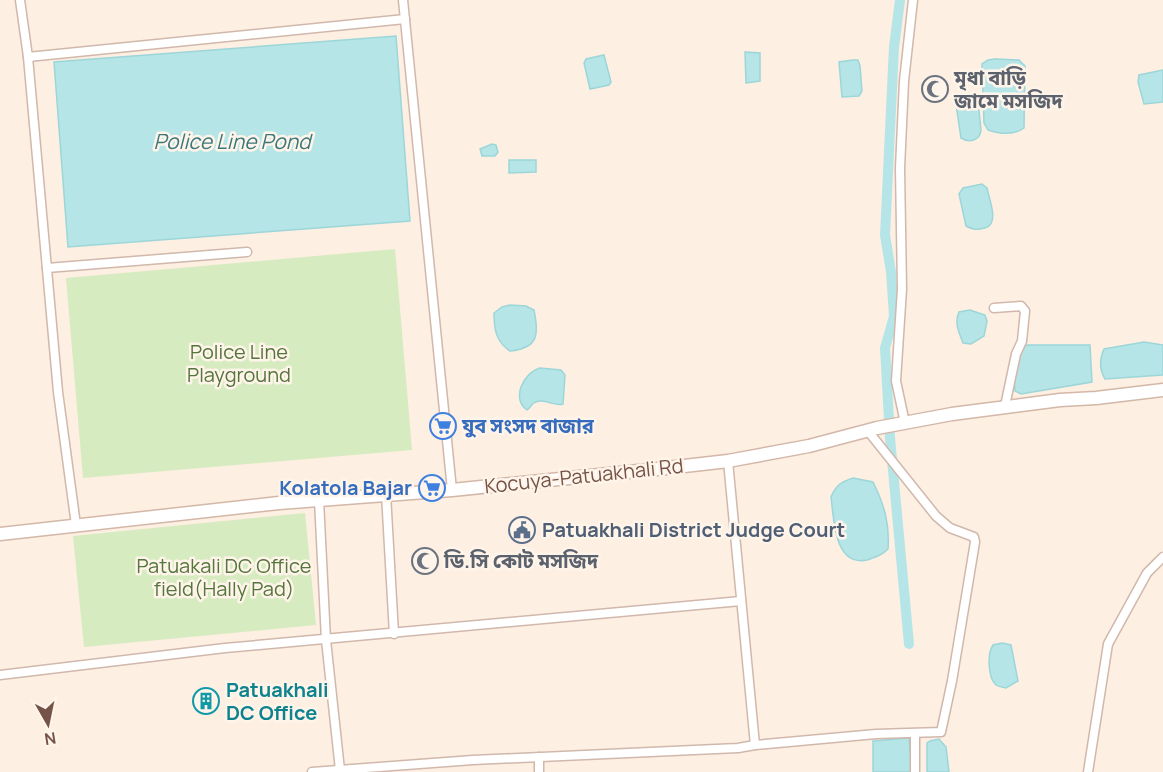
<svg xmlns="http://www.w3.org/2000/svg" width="1163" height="772" font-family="Manrope,'Noto Sans Bengali',sans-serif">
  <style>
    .green { fill: #d6ebc0 }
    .water { fill: #b6e5e7; stroke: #9cd6d9; stroke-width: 1.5 }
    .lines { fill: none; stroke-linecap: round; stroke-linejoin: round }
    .canal { stroke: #b6e5e7; stroke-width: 10 }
    .minor-casing { stroke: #d0b8ac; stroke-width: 11 }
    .secondary-casing { stroke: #d3b7a8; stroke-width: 15 }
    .minor { stroke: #fff; stroke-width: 8 }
    .secondary { stroke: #fff; stroke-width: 12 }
    .labels { text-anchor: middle; stroke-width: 5; stroke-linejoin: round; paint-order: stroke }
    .worship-label { font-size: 20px; font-weight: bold; fill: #5b616d; stroke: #fff4e9; text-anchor: start }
    .park-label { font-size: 20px; fill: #54753d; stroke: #fff4e9 }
    .shop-label { font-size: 20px; font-weight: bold; fill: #366cbe; stroke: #fff4e9; text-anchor: start }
    .street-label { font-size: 20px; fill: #755348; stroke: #fff4e9 }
    .service-label { font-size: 20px; font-weight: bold; fill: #4e5e75; stroke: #fff4e9; text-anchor: start }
    .culture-label { font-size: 20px; font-weight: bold; fill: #0d838f; stroke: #fff4e9; text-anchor: start }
    .water-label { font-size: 21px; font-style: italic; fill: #3b787c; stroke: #fff4e9 }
  </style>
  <rect width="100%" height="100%" fill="#fdefe2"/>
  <g class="green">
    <polygon points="395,249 412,450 83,478 66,278"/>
    <polygon points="305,513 316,625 84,647 73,536"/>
  </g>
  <g class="water">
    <polygon points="396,36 410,221 68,247 54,62"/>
    <polygon points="745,52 760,53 760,81 746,83"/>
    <polygon points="604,55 611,82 609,85 590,89 584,63 586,59"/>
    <path d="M 995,59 L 1019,60 L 1025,66 L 1024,128 C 1013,136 1000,134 988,130 L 984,123 L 982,64 L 988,60 Z"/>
    <polygon points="853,60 858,60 860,66 862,91 859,96 842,97 839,62"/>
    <polygon points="1163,70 1163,102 1144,104 1138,82 1139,75"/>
    <path d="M 960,98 L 974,98 L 978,101 L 981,130 C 980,141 969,143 961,138 L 956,104 Z"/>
    <polygon points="492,144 496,145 498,152 495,156 482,156 480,149"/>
    <polygon points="509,160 536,160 536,172 509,173"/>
    <path d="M 982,184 L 987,188 C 989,199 1000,224 985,228 C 977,230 973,230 966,226 L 959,194 L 963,188 Z"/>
    <path d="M 510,305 L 526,306 L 534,310 C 539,334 539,348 510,351 C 496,342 494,329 494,313 L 502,307 Z"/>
    <path d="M 970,310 L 985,315 L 987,321 L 984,336 L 971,344 L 963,343 C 959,332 954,323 959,312 Z"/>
    <path d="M 1144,342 L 1163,345 L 1163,375 L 1105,379 C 1099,369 1099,360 1104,349 Z"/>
    <polygon points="1028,345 1090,345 1092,382 1021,394 1015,391 1014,376 1020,347"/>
    <path d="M 540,368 L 561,370 L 565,375 L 563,404 C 555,407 542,397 534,403 C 531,405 530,408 527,410 C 511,399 523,373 540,368 Z"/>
    <path d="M 853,478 L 873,482 C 884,504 890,524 888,549 C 881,556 876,557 867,560 C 834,567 834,519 831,497 C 836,485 841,482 853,478 Z"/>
    <path d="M 1002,643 L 1011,645 L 1018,681 L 1006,688 C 1002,687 999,687 996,685 C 988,678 987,654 993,645 Z"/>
    <polygon points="909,738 912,772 873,772 873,741"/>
    <polygon points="939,739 946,747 949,772 927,772 927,743 930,741"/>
  </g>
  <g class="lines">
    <polyline class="canal" points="900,0 894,47 885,235 891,272 894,316 885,348 890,438 909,644"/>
    <defs>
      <g id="minor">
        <polyline points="20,0 28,57 58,392 76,525"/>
        <polyline points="403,0 452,490"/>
        <polyline points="28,57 405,19"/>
        <polyline points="47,268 247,252"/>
        <polyline points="994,308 1021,306 1025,311 1022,341 1016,354 1005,406"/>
        <polyline points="905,423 896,381 902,289 900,168 904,81 913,0"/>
        <polyline points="728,461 755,745"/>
        <polyline points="386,494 394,634"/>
        <polyline points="319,500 326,640 340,770"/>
        <polyline points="0,675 225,648 741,601"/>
        <polyline points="539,757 539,772"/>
        <polyline points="312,772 473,760 738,748 755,745 876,734 941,732 952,681 975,542 974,537 950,528 936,516 868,431"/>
        <polyline points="915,772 915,733"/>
        <polyline points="1088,772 1108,644 1147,573 1163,557"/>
      </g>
      <polyline id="secondary" points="0,534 279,503 452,490 658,469 728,461 809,446 877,428 952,414 1060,400 1096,398 1163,390"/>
    </defs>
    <use href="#minor" class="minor-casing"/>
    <use href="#secondary" class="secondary-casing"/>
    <use href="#minor" class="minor"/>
    <use href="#secondary" class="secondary"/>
  </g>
  <defs>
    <symbol id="mosque-ring" viewBox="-11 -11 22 22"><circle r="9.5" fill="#fff4e9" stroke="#6b7280" stroke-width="1.5"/><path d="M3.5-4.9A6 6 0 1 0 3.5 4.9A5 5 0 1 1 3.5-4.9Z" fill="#6b7280"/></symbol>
    <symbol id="supermarket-ring" viewBox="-11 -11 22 22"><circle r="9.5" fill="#fff4e9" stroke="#3f7fe0" stroke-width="1.5"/><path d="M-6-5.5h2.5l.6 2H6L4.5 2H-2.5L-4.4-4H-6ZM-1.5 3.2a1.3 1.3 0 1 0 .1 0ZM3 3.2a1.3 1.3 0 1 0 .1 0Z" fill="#3f7fe0"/></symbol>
    <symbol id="civic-ring" viewBox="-11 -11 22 22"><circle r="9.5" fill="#fff4e9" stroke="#5c6f8a" stroke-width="1.5"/><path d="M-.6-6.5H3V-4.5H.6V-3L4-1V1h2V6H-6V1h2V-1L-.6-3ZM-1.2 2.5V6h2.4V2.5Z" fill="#5c6f8a"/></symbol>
    <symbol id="building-ring" viewBox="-11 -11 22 22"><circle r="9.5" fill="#fff4e9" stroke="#0f9aa8" stroke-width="1.5"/><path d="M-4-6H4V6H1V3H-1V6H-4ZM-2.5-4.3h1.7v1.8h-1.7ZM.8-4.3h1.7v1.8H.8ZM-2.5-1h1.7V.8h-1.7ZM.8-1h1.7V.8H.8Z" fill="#0f9aa8"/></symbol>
  </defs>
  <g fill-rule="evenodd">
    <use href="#mosque-ring" x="920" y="74" width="30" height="30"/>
    <use href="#supermarket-ring" x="428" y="411" width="30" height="30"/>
    <use href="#supermarket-ring" x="417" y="473" width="30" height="30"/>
    <use href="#civic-ring" x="507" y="515" width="30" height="30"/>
    <use href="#mosque-ring" x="410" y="546" width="30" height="30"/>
    <use href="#building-ring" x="191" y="686" width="30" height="30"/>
  </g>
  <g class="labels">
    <g class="worship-label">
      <text x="954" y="85">মৃধা বাড়ি<tspan x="954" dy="23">জামে মসজিদ</tspan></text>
      <text x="444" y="568">ডি.সি কোট মসজিদ</text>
    </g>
    <g class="park-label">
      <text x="239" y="359">Police Line<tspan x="239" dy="23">Playground</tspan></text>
      <text x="224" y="573">Patuakali DC Office<tspan x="224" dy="23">field(Hally Pad)</tspan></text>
    </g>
    <g class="shop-label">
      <text x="462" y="433">যুব সংসদ বাজার</text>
      <text x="412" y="495" text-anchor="end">Kolatola Bajar</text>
    </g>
    <g class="street-label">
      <text transform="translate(584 476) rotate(-6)" y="7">Kocuya-Patuakhali Rd</text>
    </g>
    <g class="service-label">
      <text x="542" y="537">Patuakhali District Judge Court</text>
    </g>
    <g class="culture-label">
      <text x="226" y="697">Patuakhali<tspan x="226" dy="23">DC Office</tspan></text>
    </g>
    <g class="water-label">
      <text x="232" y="149">Police Line Pond</text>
    </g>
  </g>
  <g transform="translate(48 724) rotate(171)" stroke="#fff4e9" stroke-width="4.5" paint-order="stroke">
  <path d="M0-4.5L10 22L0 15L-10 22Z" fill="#755348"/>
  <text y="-9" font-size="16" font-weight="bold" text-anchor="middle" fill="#755348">N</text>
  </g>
</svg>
